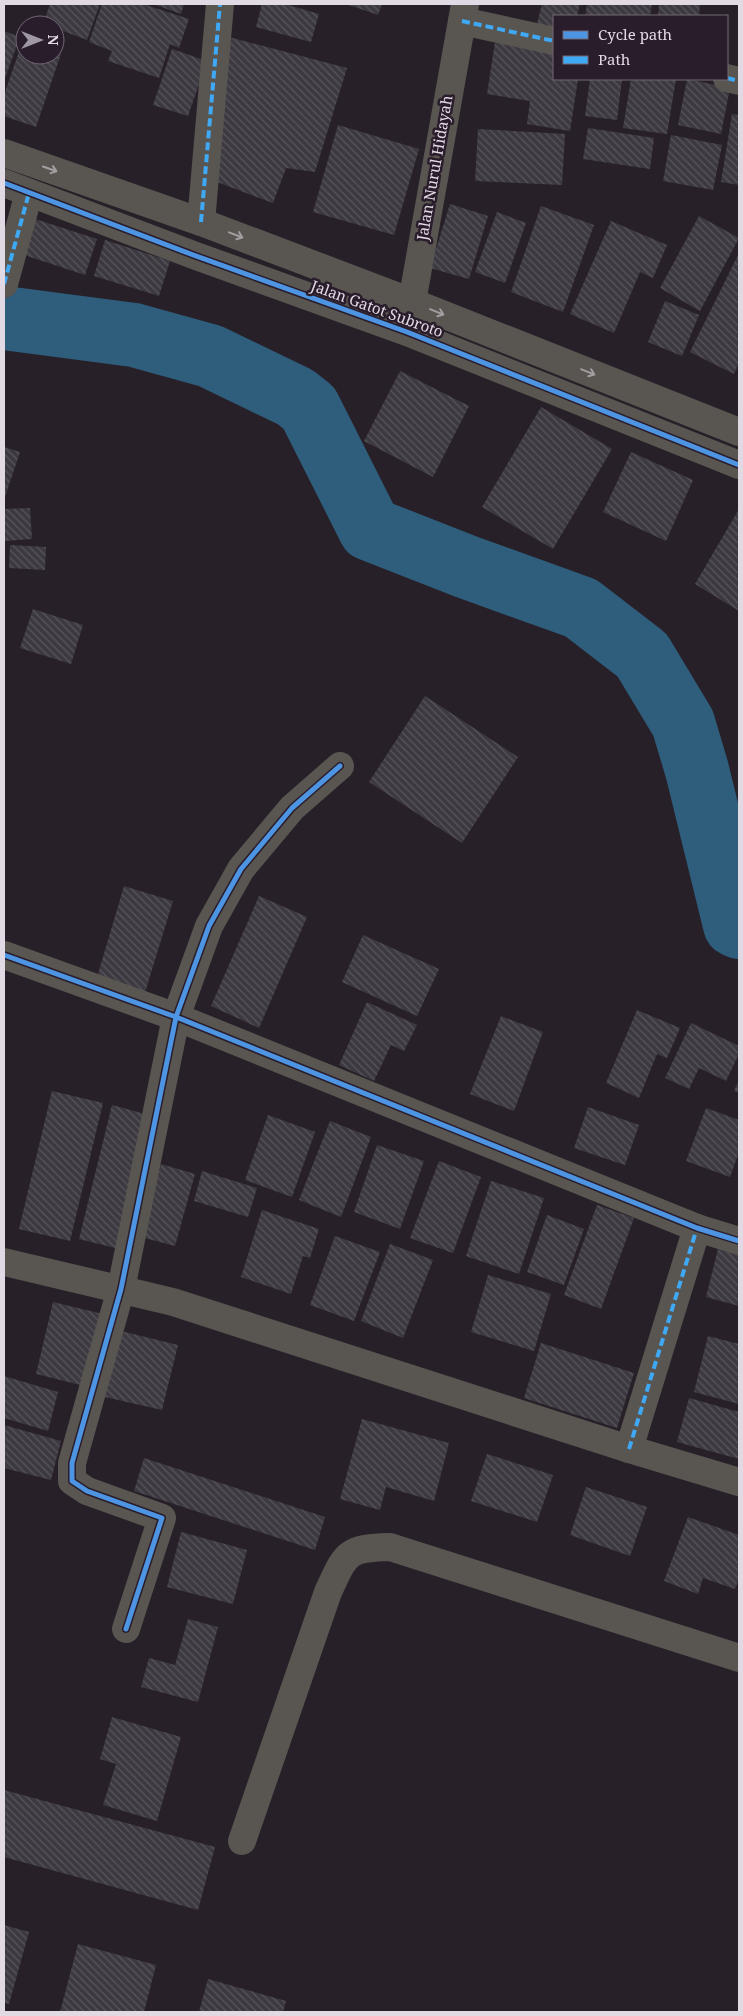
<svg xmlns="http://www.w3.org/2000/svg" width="743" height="2016" font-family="'Noto Serif',serif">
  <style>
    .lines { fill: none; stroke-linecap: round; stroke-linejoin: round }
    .river { stroke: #2f5d7c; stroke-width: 64 }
    .building { fill: url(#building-back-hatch) }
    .minor { stroke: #595551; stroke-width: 28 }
    .quiet { stroke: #3fa9f5; stroke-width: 4; stroke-dasharray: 8 4; stroke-linecap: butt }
    .cycleway-casing { stroke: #291d2b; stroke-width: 8 }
    .cycleway { stroke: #4d94e3; stroke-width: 5 }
    .oneway { stroke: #a49ea1 }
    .labels { text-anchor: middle; stroke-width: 5; stroke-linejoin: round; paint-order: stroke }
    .street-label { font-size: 15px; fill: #e1d9e3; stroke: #291d2b }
  </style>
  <defs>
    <pattern id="building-back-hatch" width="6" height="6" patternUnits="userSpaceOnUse" patternTransform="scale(1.25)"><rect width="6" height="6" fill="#3d3941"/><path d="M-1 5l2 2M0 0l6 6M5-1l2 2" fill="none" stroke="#59555c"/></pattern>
  </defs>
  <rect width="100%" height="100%" fill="#272028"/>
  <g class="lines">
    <polyline class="river" points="4,318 134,335 210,356 295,397 309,408 370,529 467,567 581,608 642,655 683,723 697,770 735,925 739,927"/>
  </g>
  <g class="building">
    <polygon points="50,4 100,4 87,40 55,28 55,25 43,24"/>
    <polygon points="102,4 143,4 189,19 179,48 170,44 159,78 108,61 112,51 89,42"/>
    <polygon points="153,4 184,4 181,14"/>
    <polygon points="262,4 285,4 319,14 311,42 256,27"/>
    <polygon points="346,4 382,4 378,15"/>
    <polygon points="542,4 580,4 577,16 554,16 554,28 537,24"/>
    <polygon points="587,4 652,4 650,16 585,16"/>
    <polygon points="659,4 700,4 699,16 658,16"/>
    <polygon points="4,31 20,37 4,81"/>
    <polygon points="225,36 347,68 315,172 286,168 273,203 217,182"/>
    <polygon points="23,40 25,41 25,55 55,55 55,51 61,54 36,127 4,116 4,95"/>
    <polygon points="495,42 554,51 554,79 578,79 570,131 527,124 530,101 487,94"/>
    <polygon points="172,49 207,61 188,116 153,105"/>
    <polygon points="590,79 622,79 617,120 585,116"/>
    <polygon points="631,79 676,79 667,134 623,128"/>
    <polygon points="687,79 730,88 721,134 678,125"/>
    <polygon points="732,114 739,115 739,185 721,182"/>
    <polygon points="338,125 419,149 394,235 313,212"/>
    <polygon points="588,128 654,138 650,169 583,159"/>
    <polygon points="478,129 565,134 562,185 475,181"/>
    <polygon points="671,135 722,145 713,190 663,181"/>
    <polygon points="450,204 488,216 469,279 430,268"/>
    <polygon points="541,206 594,225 563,312 511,292"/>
    <polygon points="497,212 526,223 505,283 475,272"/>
    <polygon points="699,216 739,238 700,311 660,288"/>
    <polygon points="32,218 97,239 85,275 21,254"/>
    <polygon points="611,221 667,245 653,278 640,272 614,333 570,314"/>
    <polygon points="105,240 170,261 159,296 94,276"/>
    <polygon points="739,253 739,363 734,374 690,352"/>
    <polygon points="665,301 699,315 682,356 648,342"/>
    <polygon points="400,371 469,406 433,477 364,441"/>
    <polygon points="541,407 612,449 553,549 482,507"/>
    <polygon points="4,447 20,452 4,500"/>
    <polygon points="631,452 693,480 666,541 603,512"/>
    <polygon points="30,508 32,539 4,541 4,509"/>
    <polygon points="739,509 739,611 695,584"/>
    <polygon points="10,545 46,547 45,570 9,568"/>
    <polygon points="33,609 83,625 71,664 20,648"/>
    <polygon points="425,696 518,757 462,843 369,782"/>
    <polygon points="124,886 173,901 143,999 95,984"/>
    <polygon points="259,896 307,917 259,1028 211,1006"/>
    <polygon points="363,935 439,969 417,1016 342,982"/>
    <polygon points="367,1002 417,1025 404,1051 391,1045 374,1081 339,1065"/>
    <polygon points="637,1010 680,1028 667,1058 657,1054 639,1098 606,1083"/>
    <polygon points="501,1016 543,1032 514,1111 470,1094"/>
    <polygon points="691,1023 739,1046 739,1054 726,1081 699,1068 689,1089 665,1078"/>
    <polygon points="739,1080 739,1093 734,1091"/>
    <polygon points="52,1091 103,1103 70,1241 19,1229"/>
    <polygon points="112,1105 156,1117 123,1250 79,1239"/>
    <polygon points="588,1107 639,1125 625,1165 574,1148"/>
    <polygon points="706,1108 739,1120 739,1152 730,1177 686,1161"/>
    <polygon points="268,1115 315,1132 292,1197 245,1180"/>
    <polygon points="330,1121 371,1137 341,1217 299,1200"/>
    <polygon points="377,1145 424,1161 400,1229 354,1212"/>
    <polygon points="439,1161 481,1177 453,1253 410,1238"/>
    <polygon points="161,1164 195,1174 175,1246 141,1237"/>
    <polygon points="202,1171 257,1188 248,1217 194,1201"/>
    <polygon points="491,1181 544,1198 519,1274 466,1256"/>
    <polygon points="597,1205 634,1218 601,1309 564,1295"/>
    <polygon points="262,1210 319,1229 310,1258 303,1256 291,1294 241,1277"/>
    <polygon points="547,1215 584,1229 564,1285 527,1272"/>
    <polygon points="335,1236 380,1252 354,1321 310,1305"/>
    <polygon points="390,1244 433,1260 403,1338 361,1321"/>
    <polygon points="718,1249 739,1255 739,1306 706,1297"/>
    <polygon points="488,1275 551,1294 534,1351 471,1332"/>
    <polygon points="53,1302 107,1315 89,1387 36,1374"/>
    <polygon points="121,1331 178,1345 162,1410 105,1397"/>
    <polygon points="708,1336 739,1344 739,1404 694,1392"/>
    <polygon points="541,1343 634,1373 617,1428 524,1398"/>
    <polygon points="4,1376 58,1392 48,1431 4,1418"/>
    <polygon points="689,1398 739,1412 739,1459 677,1442"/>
    <polygon points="362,1419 449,1443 434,1501 386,1487 380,1510 340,1499"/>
    <polygon points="4,1425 61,1441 51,1480 4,1468"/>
    <polygon points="487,1454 553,1475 537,1522 471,1501"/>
    <polygon points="144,1458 325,1517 315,1550 134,1491"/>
    <polygon points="586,1487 647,1507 630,1556 570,1535"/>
    <polygon points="688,1517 739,1535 739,1579 735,1589 703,1578 698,1594 664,1581"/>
    <polygon points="181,1532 247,1550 233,1604 167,1587"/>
    <polygon points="188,1619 218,1627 198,1702 141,1687 149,1658 175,1665"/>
    <polygon points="112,1717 181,1737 157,1821 103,1805 116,1764 100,1759"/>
    <polygon points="4,1790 215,1847 198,1910 4,1857"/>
    <polygon points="4,1925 29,1932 9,2004 4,2003"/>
    <polygon points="78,1944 156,1965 144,2012 60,2012"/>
    <polygon points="208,1979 286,2001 283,2012 199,2012"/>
  </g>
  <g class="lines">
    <g class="minor">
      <polyline points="462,21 554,41"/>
      <polyline points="727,78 739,81"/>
      <polyline points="4,153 201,222 412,302 739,432"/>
      <polyline points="4,183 196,256 407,332 739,465"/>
      <polyline points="201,222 220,4"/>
      <polyline points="4,284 29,193"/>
      <polyline points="409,319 465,4"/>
      <polyline points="4,955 176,1017 697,1228 739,1241"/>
      <polyline points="4,1262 173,1302 629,1449 739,1482"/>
      <polyline points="629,1449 697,1228"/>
      <polyline points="126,1629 162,1518 87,1491 72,1481 72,1463 121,1289 176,1017 209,926 241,869 292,808 340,766"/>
      <path d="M 242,1841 L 328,1592 C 346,1554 345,1548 390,1547 L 739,1658"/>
    </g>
    <g class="quiet">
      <polyline points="462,21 554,41"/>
      <polyline points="727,78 739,81"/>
      <polyline points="201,222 220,4"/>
      <polyline points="4,284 29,193"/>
      <polyline points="629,1449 697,1228"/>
    </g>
    <defs>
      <g id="cycleway">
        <polyline points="4,183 196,256 407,332 739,465"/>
        <polyline points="4,955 176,1017 697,1228 739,1241"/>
        <polyline points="126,1629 162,1518 87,1491 72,1481 72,1463 121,1289 176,1017 209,926 241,869 292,808 340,766"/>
      </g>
    </defs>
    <use href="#cycleway" class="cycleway-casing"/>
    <use href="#cycleway" class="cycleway"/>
  </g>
  <defs><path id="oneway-shaft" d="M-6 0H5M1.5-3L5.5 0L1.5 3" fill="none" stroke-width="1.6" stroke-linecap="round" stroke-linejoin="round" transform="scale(1.25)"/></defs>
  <g class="oneway">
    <use href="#oneway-shaft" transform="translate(50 169) rotate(19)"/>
    <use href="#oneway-shaft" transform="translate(236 235) rotate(21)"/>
    <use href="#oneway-shaft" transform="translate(437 312) rotate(22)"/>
    <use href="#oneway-shaft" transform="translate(588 372) rotate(22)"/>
  </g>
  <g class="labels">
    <g class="street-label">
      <text transform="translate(435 168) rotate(-80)" y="5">Jalan Nurul Hidayah</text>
      <text transform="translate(377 309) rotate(20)" y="5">Jalan Gatot Subroto</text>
    </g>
  </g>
  <rect width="743" height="2016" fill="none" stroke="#e1d9e3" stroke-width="10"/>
  <rect x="553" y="15" width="175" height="65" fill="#291d2b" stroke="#736875"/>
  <rect x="563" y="31" width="25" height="8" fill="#4d94e3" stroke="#736875"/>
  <text x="598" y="40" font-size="15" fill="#e1d9e3">Cycle path</text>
  <rect x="563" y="56" width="25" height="8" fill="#3fa9f5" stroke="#736875"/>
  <text x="598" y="65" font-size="15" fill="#e1d9e3">Path</text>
  <g transform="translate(40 40) rotate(90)"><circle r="24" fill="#291d2b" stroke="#736875"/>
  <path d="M0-4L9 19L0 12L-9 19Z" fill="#a098a2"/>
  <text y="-8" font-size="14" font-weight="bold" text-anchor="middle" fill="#e1d9e3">N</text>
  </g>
</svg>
